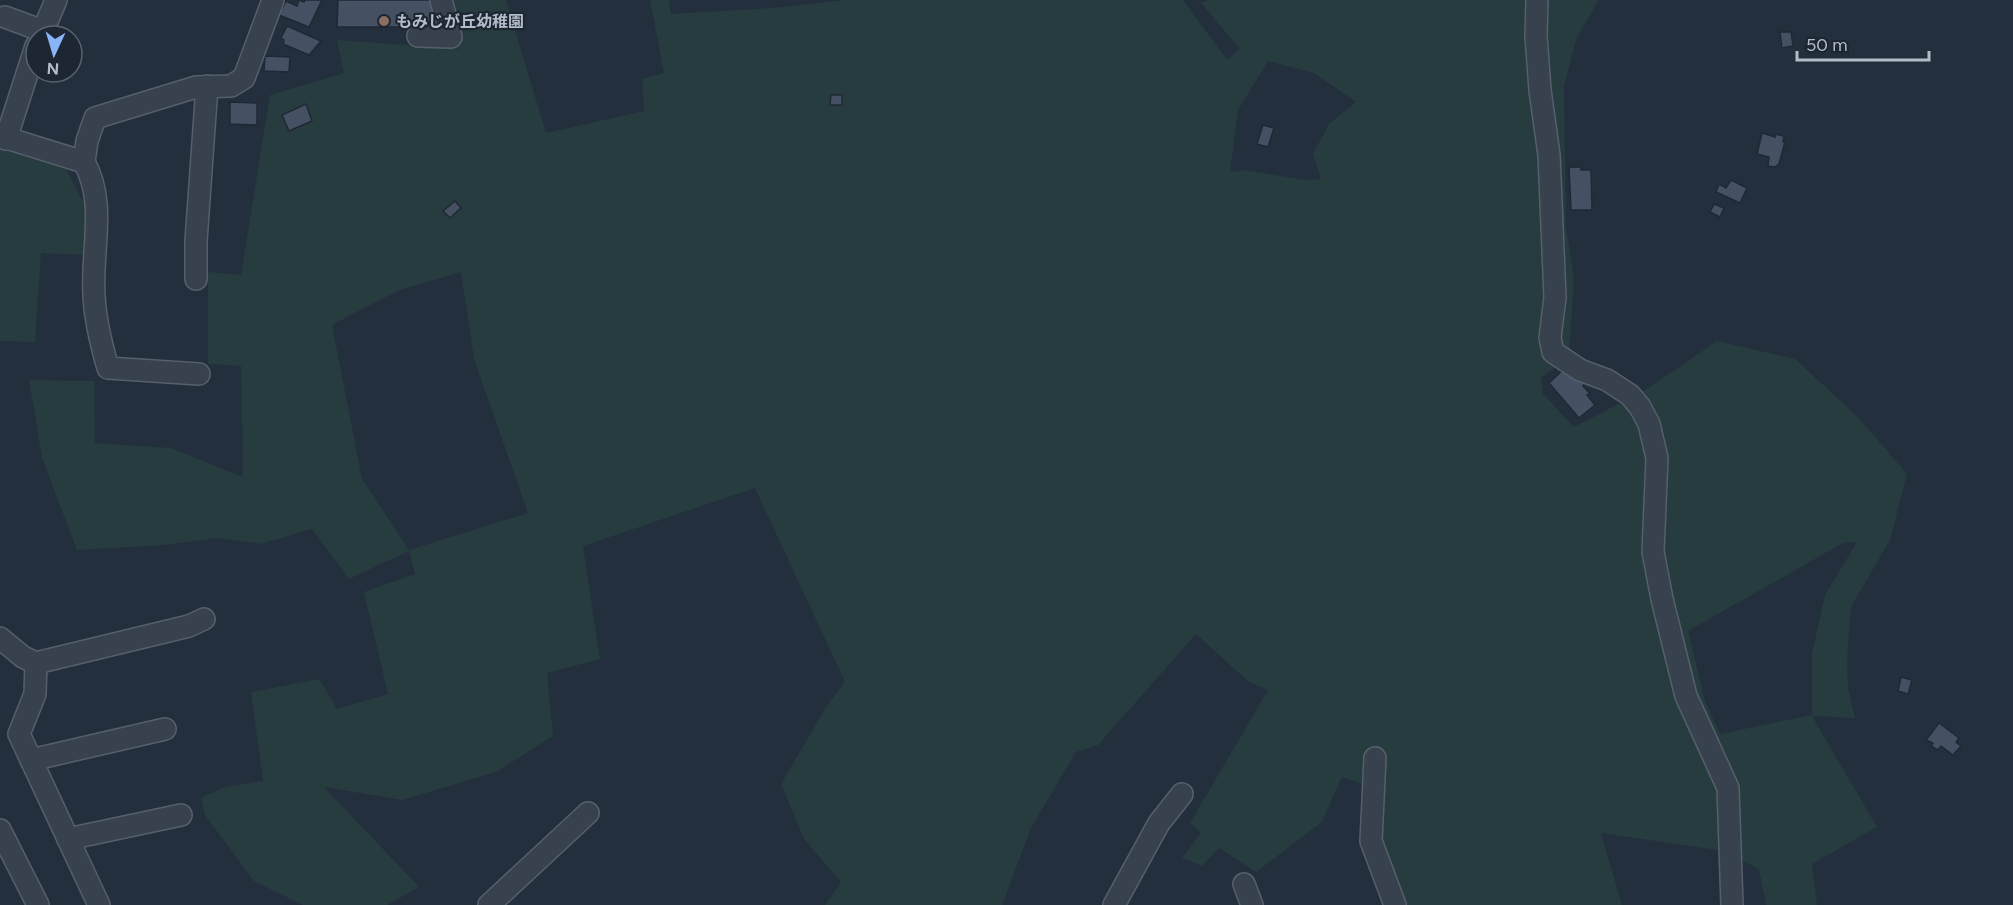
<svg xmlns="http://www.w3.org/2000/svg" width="2013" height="905" font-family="Figtree,'Noto Sans JP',sans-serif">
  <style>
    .green { fill: #263c3f; fill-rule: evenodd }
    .building { fill: #455162; stroke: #1f2835; stroke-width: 1.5 }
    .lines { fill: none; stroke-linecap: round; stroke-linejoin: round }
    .minor-casing { stroke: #565f6c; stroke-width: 24 }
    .minor { stroke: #38414e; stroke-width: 21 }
    .education-dot { fill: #8d6e63; stroke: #1d2633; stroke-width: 2 }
    .labels { text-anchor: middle; stroke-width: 4.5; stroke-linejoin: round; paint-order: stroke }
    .poi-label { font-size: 16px; font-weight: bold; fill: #b4bcc9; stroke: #1d2633; text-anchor: start }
  </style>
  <rect width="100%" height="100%" fill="#242f3e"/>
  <g class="green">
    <path d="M 447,0 L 506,0 L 546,133 L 644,111 L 642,79 L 664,73 L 650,0 L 669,0 L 671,14 L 772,8 L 844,0 L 1183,0 L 1227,60 L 1240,49 L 1201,3 L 1208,0 L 1599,0 L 1577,37 L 1564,86 L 1566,227 L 1574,278 L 1569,357 L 1541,378 L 1543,394 L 1574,427 L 1647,389 L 1717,341 L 1795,359 L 1858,417 L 1907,474 L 1890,540 L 1851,607 L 1847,662 L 1848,688 L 1855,718 L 1812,716 L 1877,827 L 1812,864 L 1817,905 L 1766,905 L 1759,869 L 1724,851 L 1601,833 L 1622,905 L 1404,905 L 1380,836 L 1365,757 L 1362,784 L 1342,777 L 1322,822 L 1256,872 L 1219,848 L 1202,866 L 1182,858 L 1201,833 L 1190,823 L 1268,690 L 1249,682 L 1196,634 L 1098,745 L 1076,752 L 1031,828 L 1002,905 L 825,905 L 841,882 L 804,839 L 781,784 L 826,707 L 845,682 L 755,488 L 583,546 L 600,659 L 547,673 L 553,736 L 496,772 L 402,800 L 324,787 L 419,887 L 387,905 L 303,905 L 254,881 L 205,815 L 201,798 L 225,787 L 263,781 L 251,692 L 319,679 L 337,709 L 388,694 L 364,592 L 415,574 L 409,551 L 349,579 L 312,529 L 261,544 L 217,538 L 164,545 L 77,550 L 42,458 L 29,380 L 94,381 L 95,443 L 171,448 L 243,477 L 241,366 L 208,364 L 208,272 L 241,275 L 270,95 L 344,73 L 337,40 L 459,49 ZM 1268,61 L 1314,73 L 1356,102 L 1329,124 L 1313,154 L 1321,179 L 1305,180 L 1245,170 L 1230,172 L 1238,110 ZM 461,272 L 474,359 L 528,513 L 409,550 L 362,479 L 332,325 L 399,290 ZM 1857,542 L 1825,595 L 1812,653 L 1812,715 L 1720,734 L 1705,701 L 1688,631 L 1843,543 Z"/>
    <polygon points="0,147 65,167 89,213 85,255 41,253 35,342 0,341"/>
  </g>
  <g class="building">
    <polygon points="299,0 304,2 305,0 322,0 309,27 279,15 286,1 297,6"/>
    <polygon points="338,0 434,0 441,27 337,27"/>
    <polygon points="287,26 321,41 309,55 283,44 284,40 281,38"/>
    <polygon points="1780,32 1791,32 1793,46 1782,48"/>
    <polygon points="265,56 290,57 289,72 264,71"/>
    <polygon points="831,95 842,95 842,105 830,105"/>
    <polygon points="230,102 257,103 257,125 230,124"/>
    <polygon points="306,104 312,121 289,131 282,115"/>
    <polygon points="1263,125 1274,128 1268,147 1257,144"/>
    <polygon points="1762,133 1775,137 1775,134 1784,136 1783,142 1785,142 1779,164 1775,167 1768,166 1769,157 1757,154"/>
    <polygon points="1569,167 1581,167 1581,170 1591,170 1592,210 1571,210"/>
    <polygon points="1731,180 1747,188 1740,203 1716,192 1719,184 1726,188"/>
    <polygon points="455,201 461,208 450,218 443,211"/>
    <polygon points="1714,204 1724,208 1720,217 1710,212"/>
    <polygon points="1565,368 1579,376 1585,383 1583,386 1590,394 1587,395 1595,405 1579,418 1549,383"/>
    <polygon points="1901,677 1912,680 1908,694 1898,691"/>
    <polygon points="1939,723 1959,738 1956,742 1961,746 1953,755 1941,746 1938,750 1931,746 1933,743 1926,740"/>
  </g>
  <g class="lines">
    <defs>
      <g id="minor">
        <polyline points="1537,0 1536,36 1540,90 1549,155 1555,297 1550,338 1553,352 1580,370 1607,380 1630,395 1640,407 1649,424 1657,458 1653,552 1662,599 1686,696 1728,788 1732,905"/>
        <polyline points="5,17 43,31 40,36"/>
        <polyline points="43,31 56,0"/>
        <polyline points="418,36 451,37 441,0"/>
        <polyline points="0,136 84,162 87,141 95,118 196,87 231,86 244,78 273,0"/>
        <polyline points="6,139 36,46"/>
        <path d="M 84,162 C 107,203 91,250 94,295 C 95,320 101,344 108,368 L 199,374"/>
        <polyline points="196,279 196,241 207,86"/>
        <polyline points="0,638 23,657 36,663 35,694 19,734 99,905"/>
        <polyline points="36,663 189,626 204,619"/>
        <polyline points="1375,758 1371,841 1395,905"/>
        <polyline points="31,760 165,729"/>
        <polyline points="0,830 38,905"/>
        <polyline points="68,839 181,815"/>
        <polyline points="1244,884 1252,905"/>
        <polyline points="489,905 588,813"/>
        <polyline points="1114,905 1159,823 1182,794"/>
      </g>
    </defs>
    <use href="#minor" class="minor-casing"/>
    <use href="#minor" class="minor"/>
  </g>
  <circle class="education-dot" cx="384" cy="21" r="6"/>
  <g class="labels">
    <g class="poi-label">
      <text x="396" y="27">もみじが丘幼稚園</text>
    </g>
  </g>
  <g transform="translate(54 54) rotate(184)"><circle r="28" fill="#1d2633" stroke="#59626f" stroke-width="1.5"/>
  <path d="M0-4.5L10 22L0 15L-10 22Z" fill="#8ab4f8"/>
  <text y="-9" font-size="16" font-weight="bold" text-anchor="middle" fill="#b4bcc9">N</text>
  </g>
  <path d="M1797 51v9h132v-9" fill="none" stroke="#b4bcc9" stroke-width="3"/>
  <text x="1806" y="51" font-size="18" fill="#b4bcc9" stroke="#1d2633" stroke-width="4.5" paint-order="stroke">50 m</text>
</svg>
